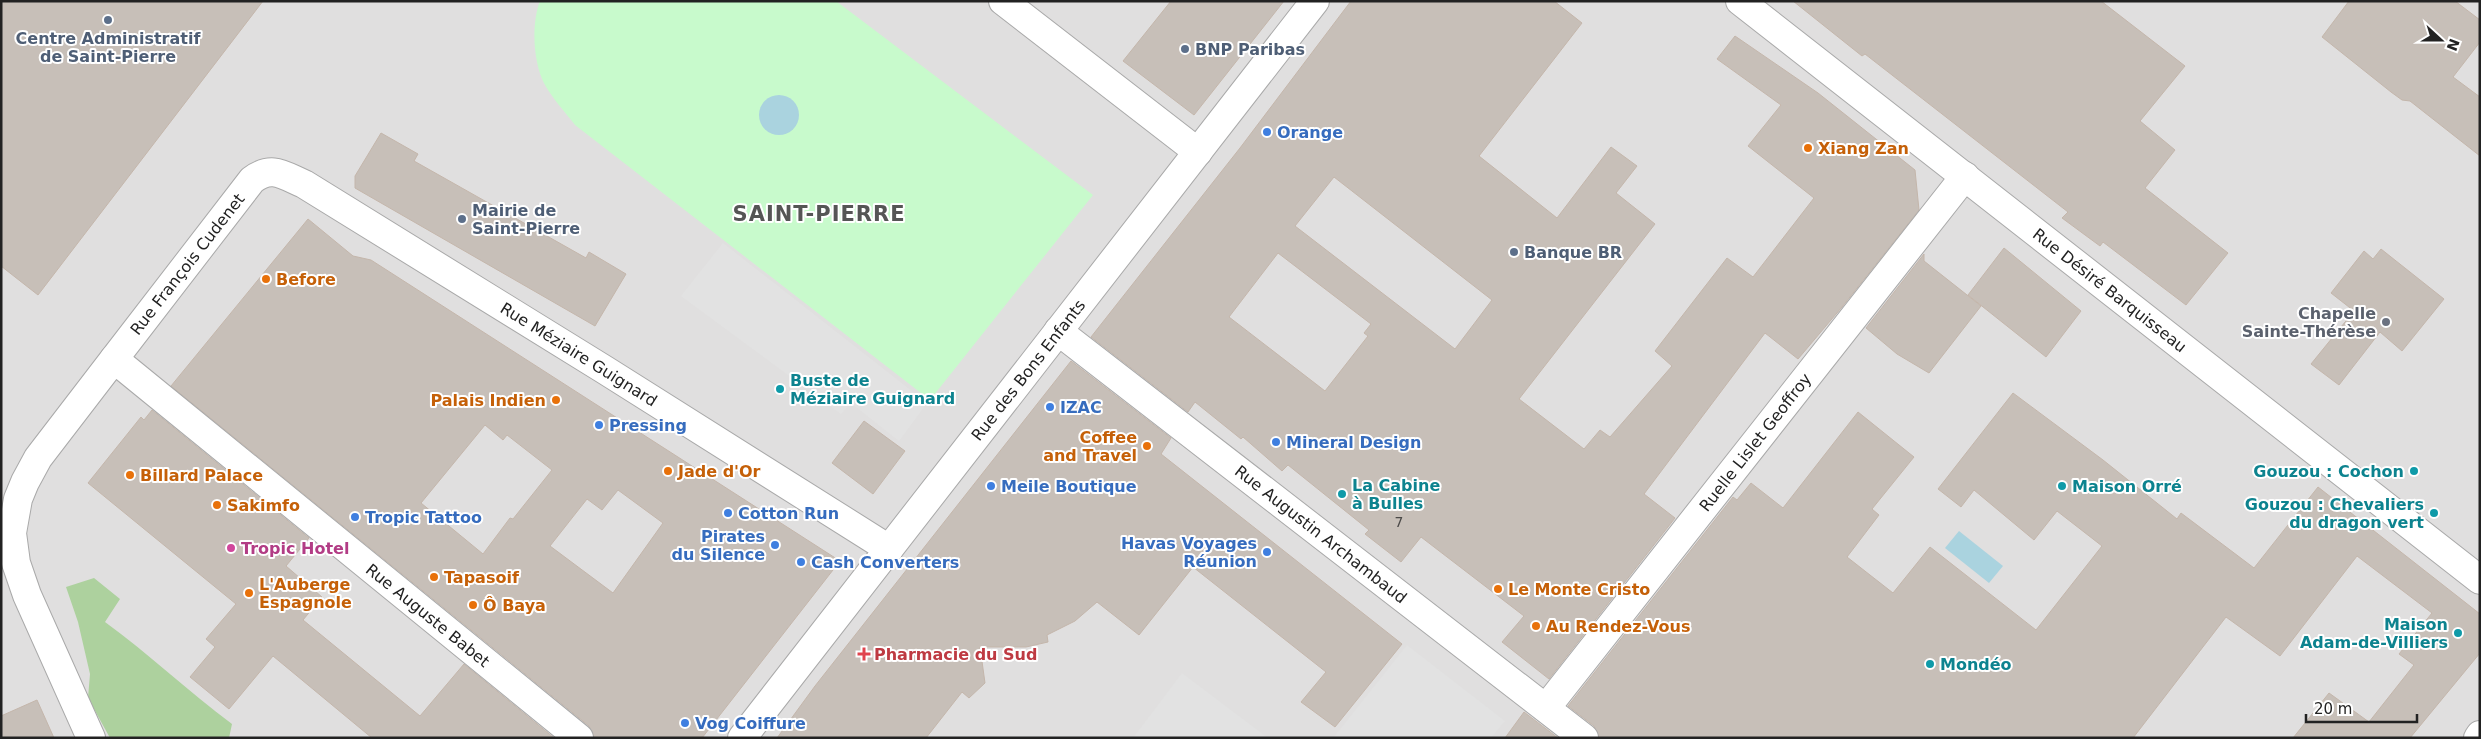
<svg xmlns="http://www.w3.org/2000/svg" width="2481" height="739" font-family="'DejaVu Sans',sans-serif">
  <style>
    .residential { fill: #e0dfdf }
    .forest { fill: #add19e }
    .park { fill: #c8facc }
    .parking { fill: #e2e2e2 }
    .water { fill: #aad3df }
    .building { fill: #c7bfb8; stroke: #c4b6ab; fill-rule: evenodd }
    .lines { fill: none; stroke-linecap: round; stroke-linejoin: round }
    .minor-casing { stroke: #a9a9a9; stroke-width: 30 }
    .tertiary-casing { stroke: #a9a9a9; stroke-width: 30 }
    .minor { stroke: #fff; stroke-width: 28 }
    .tertiary { stroke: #fff; stroke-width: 28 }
    .service-dot { fill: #5c6f8a; stroke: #fff; stroke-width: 2 }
    .shop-dot { fill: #3f7fe0; stroke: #fff; stroke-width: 2 }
    .food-dot { fill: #e8710a; stroke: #fff; stroke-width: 2 }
    .worship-dot { fill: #6b7280; stroke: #fff; stroke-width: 2 }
    .culture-dot { fill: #0f9aa8; stroke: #fff; stroke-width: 2 }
    .hotel-dot { fill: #d1479c; stroke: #fff; stroke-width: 2 }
    .health-dot { fill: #e0444e; stroke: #fff; stroke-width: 2 }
    .labels { text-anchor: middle; stroke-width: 4; stroke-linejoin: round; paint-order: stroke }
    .number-label { font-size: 14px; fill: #4b4948 }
    .service-label { font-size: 16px; font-weight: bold; fill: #4e5e75; stroke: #fff; text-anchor: start }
    .shop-label { font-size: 16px; font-weight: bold; fill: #366cbe; stroke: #fff; text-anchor: start }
    .food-label { font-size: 16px; font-weight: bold; fill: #c56008; stroke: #fff; text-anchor: start }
    .street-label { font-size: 16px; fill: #222; stroke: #fff }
    .worship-label { font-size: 16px; font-weight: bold; fill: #5b616d; stroke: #fff; text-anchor: end }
    .culture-label { font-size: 16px; font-weight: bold; fill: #0d838f; stroke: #fff; text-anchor: start }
    .hotel-label { font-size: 16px; font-weight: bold; fill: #b23c85; stroke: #fff; text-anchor: start }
    .health-label { font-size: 16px; font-weight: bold; fill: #be3a42; stroke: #fff; text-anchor: start }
    .district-label { font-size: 21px; font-weight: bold; letter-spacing: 1px; fill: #555; stroke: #fff }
  </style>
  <rect width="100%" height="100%" fill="#f2efe9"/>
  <rect class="residential" x="1" y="1" width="2479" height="737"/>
  <path class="forest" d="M 94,578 L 120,599 L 105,622 C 149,654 188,691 232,724 L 229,738 L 110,738 L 88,698 L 90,674 L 78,622 L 66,587 Z"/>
  <path class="park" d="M 540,1 L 836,1 L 1093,195 L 930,400 L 575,125 C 565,112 553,99 545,85 C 533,63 531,24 540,1 Z"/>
  <g class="parking">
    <polygon points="723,243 927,403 899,441 851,403 841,414 681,296"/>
    <polygon points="1407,645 1505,721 1491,738 1333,738"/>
    <polygon points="1182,673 1268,738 1133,738"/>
  </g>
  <g class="water">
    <circle cx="779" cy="115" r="20"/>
    <polygon points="1959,531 2003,566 1989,583 1945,548"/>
  </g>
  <g class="building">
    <polygon points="1,1 263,1 38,295 1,266"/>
    <polygon points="1171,1 1284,1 1194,115 1123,61"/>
    <path d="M 1351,1 L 1554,1 L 1582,23 L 1479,156 L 1557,218 L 1611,147 L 1637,166 L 1616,193 L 1655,224 L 1519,399 L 1584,449 L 1600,430 L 1610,437 L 1672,366 L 1655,351 L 1727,258 L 1753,277 L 1814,198 L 1748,146 L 1781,105 L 1717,59 L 1735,36 L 1818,93 L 1915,170 L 1919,210 L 1842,307 L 1798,359 L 1765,333 L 1644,494 L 1675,518 L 1549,679 L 1502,642 L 1524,616 L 1421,537 L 1401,562 L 1365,534 L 1369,530 L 1288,465 L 1282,471 L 1243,437 L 1241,439 L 1195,402 L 1188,412 L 1091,337 L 1240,148 ZM 1334,177 L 1492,300 L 1455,349 L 1295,226 ZM 1278,253 L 1371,324 L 1364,333 L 1368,336 L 1325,391 L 1229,317 Z"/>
    <polygon points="1793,1 2101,1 2185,66 2140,121 2175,150 2145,188 2228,253 2186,305 2103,242 2100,246 2062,218 2068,212 1865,54 1862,56"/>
    <polygon points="2349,1 2455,1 2480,20 2480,42 2453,77 2480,97 2480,156 2410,101 2402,100 2391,92 2322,37"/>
    <polygon points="381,133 418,154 414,161 586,258 589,252 626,274 595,326 355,188 355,176"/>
    <path d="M 308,219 L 353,256 L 371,260 L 840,561 L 702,738 L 594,738 L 589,726 L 171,386 ZM 485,425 L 503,440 L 507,435 L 552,470 L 513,519 L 510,518 L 483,554 L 421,503 ZM 618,490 L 663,523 L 613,593 L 550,546 L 587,499 L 602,510 Z"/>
    <polygon points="2004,248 2081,311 2046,357 1968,295"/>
    <polygon points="2381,249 2444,299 2402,351 2380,332 2339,385 2311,364 2354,311 2331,293 2364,251 2373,259"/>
    <polygon points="1924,254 1924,261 1981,306 1929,373 1897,354 1866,328"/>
    <polygon points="1071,361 1171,438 1161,454 1402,644 1335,727 1301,702 1326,672 1193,567 1139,635 1097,602 1075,621 1047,635 1048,642 1026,647 980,647 985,683 969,698 962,692 926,738 777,738 815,686"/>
    <polygon points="2013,393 2103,460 2177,519 2181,513 2254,568 2318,487 2480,614 2480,653 2410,738 2293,738 2329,693 2369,722 2414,665 2399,654 2432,613 2357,556 2280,656 2226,617 2133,738 1599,738 1594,726 1568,706 1733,497 1737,500 1751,483 1783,508 1858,412 1914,457 1872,509 1879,515 1847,557 1893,593 1930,547 2036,630 2102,546 2057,511 2034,540 1974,490 1961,507 1938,489"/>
    <polygon points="152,410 309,538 286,566 322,597 303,620 420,716 464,664 554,738 372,738 273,656 229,709 190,677 215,647 206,639 236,604 88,483 141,417 144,420"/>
    <polygon points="864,421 905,451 873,494 832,463"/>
    <polygon points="37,700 54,738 1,738 1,716"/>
    <polygon points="1524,712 1558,738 1505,738"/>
  </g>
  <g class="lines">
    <defs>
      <g id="minor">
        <polyline points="1003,1 1198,152"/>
        <polyline points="1740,1 2480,580"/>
        <polyline points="1058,331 1584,738"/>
        <path d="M 114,359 L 252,180 C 272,165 283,175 304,184 L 605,370 L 889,549"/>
        <polyline points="1546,708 1965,176"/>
      </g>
      <g id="tertiary">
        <polyline points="91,738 27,595 16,563 12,533 18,499 25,482 38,458 114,359 579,738"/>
        <polyline points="742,738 1315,1"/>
        <polyline points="2478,738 2480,735"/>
      </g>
    </defs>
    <use href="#minor" class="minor-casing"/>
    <use href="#tertiary" class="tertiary-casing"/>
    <use href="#minor" class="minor"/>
    <use href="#tertiary" class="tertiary"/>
  </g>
  <g class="service-dot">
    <circle cx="108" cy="20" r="5"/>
    <circle cx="1185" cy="49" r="5"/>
    <circle cx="462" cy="219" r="5"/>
    <circle cx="1514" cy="252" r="5"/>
  </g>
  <g class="shop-dot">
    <circle cx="1267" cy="132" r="5"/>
    <circle cx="1050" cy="407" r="5"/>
    <circle cx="599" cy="425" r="5"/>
    <circle cx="1276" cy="442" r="5"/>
    <circle cx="991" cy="486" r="5"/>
    <circle cx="728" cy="513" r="5"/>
    <circle cx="355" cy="517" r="5"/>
    <circle cx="775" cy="545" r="5"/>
    <circle cx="1267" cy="552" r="5"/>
    <circle cx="801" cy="562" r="5"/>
    <circle cx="685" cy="723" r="5"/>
  </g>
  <g class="food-dot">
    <circle cx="1808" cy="148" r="5"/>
    <circle cx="266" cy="279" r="5"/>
    <circle cx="556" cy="400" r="5"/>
    <circle cx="1147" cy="446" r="5"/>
    <circle cx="668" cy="471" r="5"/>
    <circle cx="130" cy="475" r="5"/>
    <circle cx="217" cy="505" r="5"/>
    <circle cx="434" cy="577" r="5"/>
    <circle cx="1498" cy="589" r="5"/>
    <circle cx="249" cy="593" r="5"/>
    <circle cx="473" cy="605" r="5"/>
    <circle cx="1536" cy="626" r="5"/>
  </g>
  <circle class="worship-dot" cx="2386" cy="322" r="5"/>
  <g class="culture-dot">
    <circle cx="780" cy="389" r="5"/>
    <circle cx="2414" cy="471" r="5"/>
    <circle cx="2062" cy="486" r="5"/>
    <circle cx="1342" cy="494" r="5"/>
    <circle cx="2434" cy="513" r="5"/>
    <circle cx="2458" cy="633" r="5"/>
    <circle cx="1930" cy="664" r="5"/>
  </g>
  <circle class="hotel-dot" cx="231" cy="548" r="5"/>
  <path class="health-dot" d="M861.5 646.5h5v5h5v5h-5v5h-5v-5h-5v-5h5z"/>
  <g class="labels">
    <g class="number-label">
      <text x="1399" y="527">7</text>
    </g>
    <g class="service-label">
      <text x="108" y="44" text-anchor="middle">Centre Administratif<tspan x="108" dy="18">de Saint-Pierre</tspan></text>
      <text x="1195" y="55">BNP Paribas</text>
      <text x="472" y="216">Mairie de<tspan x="472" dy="18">Saint-Pierre</tspan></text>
      <text x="1524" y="258">Banque BR</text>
    </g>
    <g class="shop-label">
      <text x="1277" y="138">Orange</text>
      <text x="1060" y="413">IZAC</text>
      <text x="609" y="431">Pressing</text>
      <text x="1286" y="448">Mineral Design</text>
      <text x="1001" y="492">Meile Boutique</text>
      <text x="738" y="519">Cotton Run</text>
      <text x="365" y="523">Tropic Tattoo</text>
      <text x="765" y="542" text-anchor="end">Pirates<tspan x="765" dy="18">du Silence</tspan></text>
      <text x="1257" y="549" text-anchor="end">Havas Voyages<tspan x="1257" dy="18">Réunion</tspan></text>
      <text x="811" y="568">Cash Converters</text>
      <text x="695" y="729">Vog Coiffure</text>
    </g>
    <g class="food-label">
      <text x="1818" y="154">Xiang Zan</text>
      <text x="276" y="285">Before</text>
      <text x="546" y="406" text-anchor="end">Palais Indien</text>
      <text x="1137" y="443" text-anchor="end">Coffee<tspan x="1137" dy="18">and Travel</tspan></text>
      <text x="678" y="477">Jade d'Or</text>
      <text x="140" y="481">Billard Palace</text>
      <text x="227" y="511">Sakimfo</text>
      <text x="444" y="583">Tapasoif</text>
      <text x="259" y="590">L'Auberge<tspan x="259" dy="18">Espagnole</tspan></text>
      <text x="1508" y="595">Le Monte Cristo</text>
      <text x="483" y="611">Ô Baya</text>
      <text x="1546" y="632">Au Rendez-Vous</text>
    </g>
    <g class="street-label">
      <text transform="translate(187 264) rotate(-52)" y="6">Rue François Cudenet</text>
      <text transform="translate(2110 290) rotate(38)" y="6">Rue Désiré Barquisseau</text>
      <text transform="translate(579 354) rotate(32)" y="6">Rue Méziaire Guignard</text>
      <text transform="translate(1028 370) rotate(-52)" y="6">Rue des Bons Enfants</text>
      <text transform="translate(1755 442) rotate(-52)" y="6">Ruelle Lislet Geoffroy</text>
      <text transform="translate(1321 534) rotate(38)" y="6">Rue Augustin Archambaud</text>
      <text transform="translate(428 615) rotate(39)" y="6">Rue Auguste Babet</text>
    </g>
    <g class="worship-label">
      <text x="2376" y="319">Chapelle<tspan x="2376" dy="18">Sainte-Thérèse</tspan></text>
    </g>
    <g class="culture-label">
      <text x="790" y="386">Buste de<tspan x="790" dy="18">Méziaire Guignard</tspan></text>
      <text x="2404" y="477" text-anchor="end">Gouzou : Cochon</text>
      <text x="1352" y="491">La Cabine<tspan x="1352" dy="18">à Bulles</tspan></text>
      <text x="2072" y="492">Maison Orré</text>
      <text x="2424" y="510" text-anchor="end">Gouzou : Chevaliers<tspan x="2424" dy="18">du dragon vert</tspan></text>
      <text x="2448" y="630" text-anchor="end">Maison<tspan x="2448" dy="18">Adam-de-Villiers</tspan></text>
      <text x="1940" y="670">Mondéo</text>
    </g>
    <g class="hotel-label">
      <text x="241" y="554">Tropic Hotel</text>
    </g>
    <g class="health-label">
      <text x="874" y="660">Pharmacie du Sud</text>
    </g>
    <g class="district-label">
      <text x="819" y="221">SAINT-PIERRE</text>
    </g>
  </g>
  <rect width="2481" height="739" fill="none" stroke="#222222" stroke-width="5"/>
  <g transform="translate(2441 40) rotate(111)" stroke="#ffffff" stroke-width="4" paint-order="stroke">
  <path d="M0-4L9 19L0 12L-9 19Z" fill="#222222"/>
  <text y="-8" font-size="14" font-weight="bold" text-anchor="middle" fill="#222222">N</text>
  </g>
  <path d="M2306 714v8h111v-8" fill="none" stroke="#222222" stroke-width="2.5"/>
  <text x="2314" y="714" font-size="15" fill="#222222" stroke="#ffffff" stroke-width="4" paint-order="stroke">20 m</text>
</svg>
